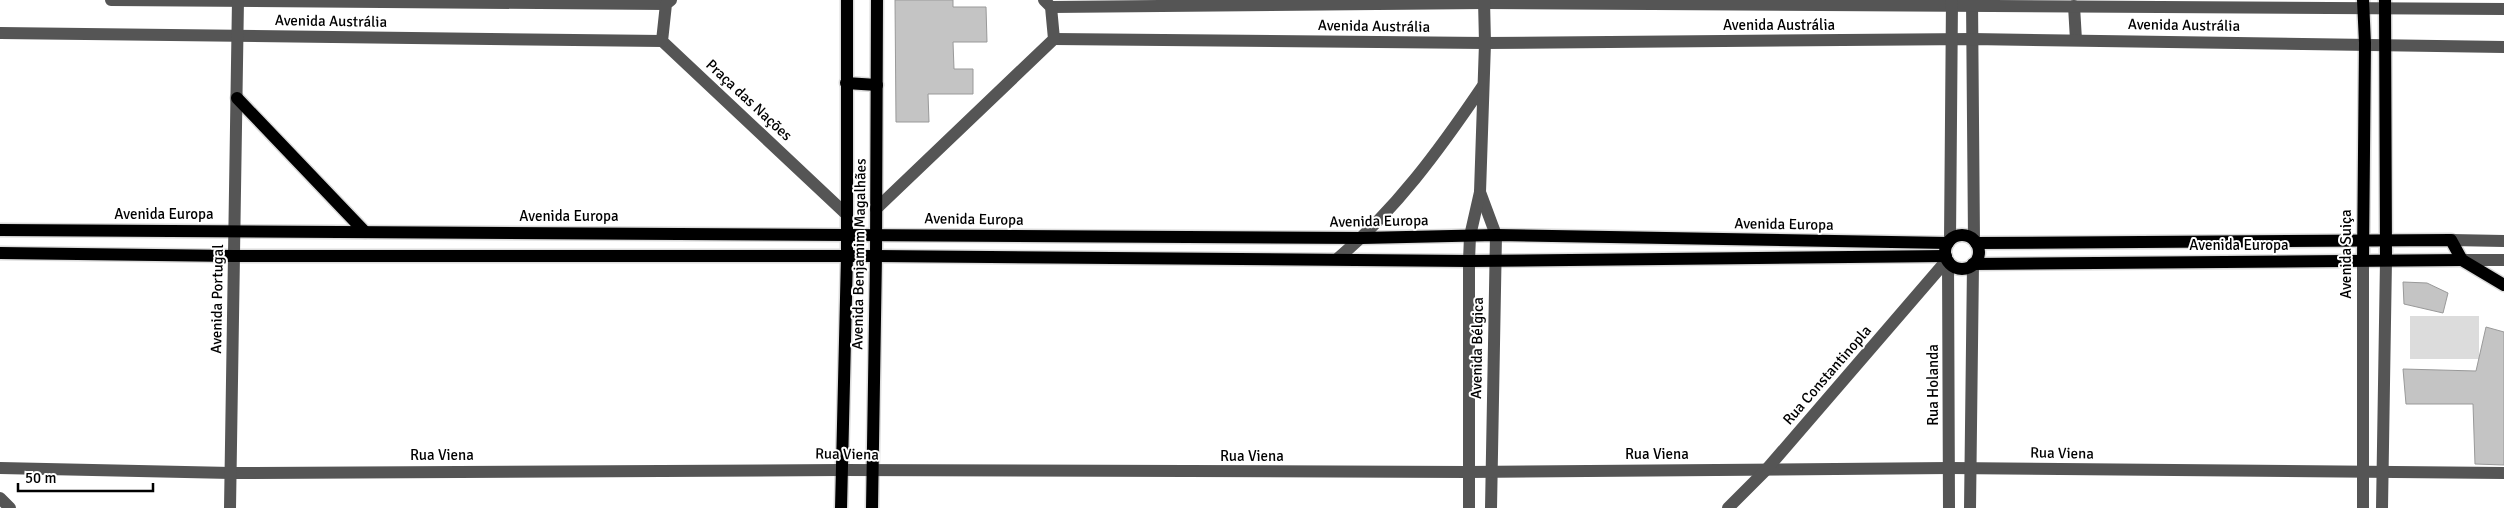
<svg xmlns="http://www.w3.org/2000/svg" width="2504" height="508" font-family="Signika,sans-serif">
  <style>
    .green { fill: #dcdcdc }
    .building { fill: #c4c4c4; stroke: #999 }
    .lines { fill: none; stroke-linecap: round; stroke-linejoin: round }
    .major-casing { stroke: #dbdbdb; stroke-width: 15 }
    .minor { stroke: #555; stroke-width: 12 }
    .major { stroke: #000; stroke-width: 12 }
    .labels { text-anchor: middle; stroke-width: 4; stroke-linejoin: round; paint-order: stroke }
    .street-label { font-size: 15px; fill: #000; stroke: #fff }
  </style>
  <rect width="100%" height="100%" fill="#fff"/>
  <rect class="green" x="2410" y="316" width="69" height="43"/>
  <g class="building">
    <polygon points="895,0 953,0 953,7 986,7 987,42 953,42 954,69 973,69 973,94 928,94 929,122 896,122"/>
    <polygon points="2403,282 2427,283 2448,293 2443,313 2404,304"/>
    <polygon points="2486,327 2504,332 2504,465 2475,464 2473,404 2406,404 2403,369 2476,371"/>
  </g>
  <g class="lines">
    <defs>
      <g id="major">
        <polyline points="2385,0 2386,260"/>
        <polyline points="846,83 877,85"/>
        <polyline points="237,98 365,232"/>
        <polyline points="0,230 1362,238 1496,235 1948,243"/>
        <circle cx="1962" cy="252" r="17"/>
        <polyline points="1976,243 2451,240 2462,260 2504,285"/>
        <polyline points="0,253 233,256 876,256 1469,261 1946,256"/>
        <polyline points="2363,260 2365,43 2363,0"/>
        <polyline points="1973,264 2462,260"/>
        <polyline points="841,508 847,256 847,0"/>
        <polyline points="872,508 876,256 877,0"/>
      </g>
    </defs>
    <use href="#major" class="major-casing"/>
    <g class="minor">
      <polyline points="111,0 666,4"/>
      <polyline points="671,0 666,4 662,41 845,213"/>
      <polyline points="1972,0 1974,240"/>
      <polyline points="2074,6 2076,40"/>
      <polyline points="1051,7 1484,3 2504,9"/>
      <polyline points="0,33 662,41"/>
      <polyline points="1054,39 1485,43 1972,39 2504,47"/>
      <polyline points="1480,192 1496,235 1491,508"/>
      <polyline points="876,209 1054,39 1051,7 1044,0"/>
      <polyline points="1950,240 1952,0"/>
      <polyline points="2451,240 2504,241"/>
      <path d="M 1337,259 C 1395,211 1440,149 1482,87"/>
      <polyline points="2462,260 2504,260"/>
      <polyline points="1948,261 1949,508"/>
      <polyline points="0,468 231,473 841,470 1468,472 1950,468 2504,473"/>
      <polyline points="0,498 10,508"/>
      <polyline points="230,508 238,0"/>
      <polyline points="1469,508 1469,261 1470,236 1480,192 1485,43 1484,0"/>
      <polyline points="1728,508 1766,470 1947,260"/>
      <polyline points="1970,508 1973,264"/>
      <polyline points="2363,508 2363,260"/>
      <polyline points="2382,508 2386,260"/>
    </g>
    <use href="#major" class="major"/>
  </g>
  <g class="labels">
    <g class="street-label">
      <text transform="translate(331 21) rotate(1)" y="5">Avenida Austrália</text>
      <text x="1779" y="30">Avenida Austrália</text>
      <text transform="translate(2184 25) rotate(1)" y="5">Avenida Austrália</text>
      <text transform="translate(1374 26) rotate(1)" y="5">Avenida Austrália</text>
      <text transform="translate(749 100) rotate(43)" y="5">Praça das Nações</text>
      <text x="164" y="219">Avenida Europa</text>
      <text x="569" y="221">Avenida Europa</text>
      <text transform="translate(974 219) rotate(1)" y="5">Avenida Europa</text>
      <text transform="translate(1379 221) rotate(-1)" y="5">Avenida Europa</text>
      <text transform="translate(1784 224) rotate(1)" y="5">Avenida Europa</text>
      <text x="2239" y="250">Avenida Europa</text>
      <text transform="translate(859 254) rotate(-89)" y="5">Avenida Benjamim Magalhães</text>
      <text transform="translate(2346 254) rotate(-90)" y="5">Avenida Suiça</text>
      <text transform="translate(217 299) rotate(-89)" y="5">Avenida Portugal</text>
      <text transform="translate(1477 348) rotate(-89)" y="5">Avenida Bélgica</text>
      <text transform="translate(1827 375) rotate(-49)" y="5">Rua Constantinopla</text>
      <text transform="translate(1933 385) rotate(-90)" y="5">Rua Holanda</text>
      <text transform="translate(2062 453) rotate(1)" y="5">Rua Viena</text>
      <text transform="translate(847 454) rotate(1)" y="5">Rua Viena</text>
      <text x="1657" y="459">Rua Viena</text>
      <text x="442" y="460">Rua Viena</text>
      <text x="1252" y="461">Rua Viena</text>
    </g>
  </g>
  <path d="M18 483v8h135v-8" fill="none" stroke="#000000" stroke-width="2.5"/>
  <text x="25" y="483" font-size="15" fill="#000000" stroke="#ffffff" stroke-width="4" paint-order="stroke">50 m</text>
</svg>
